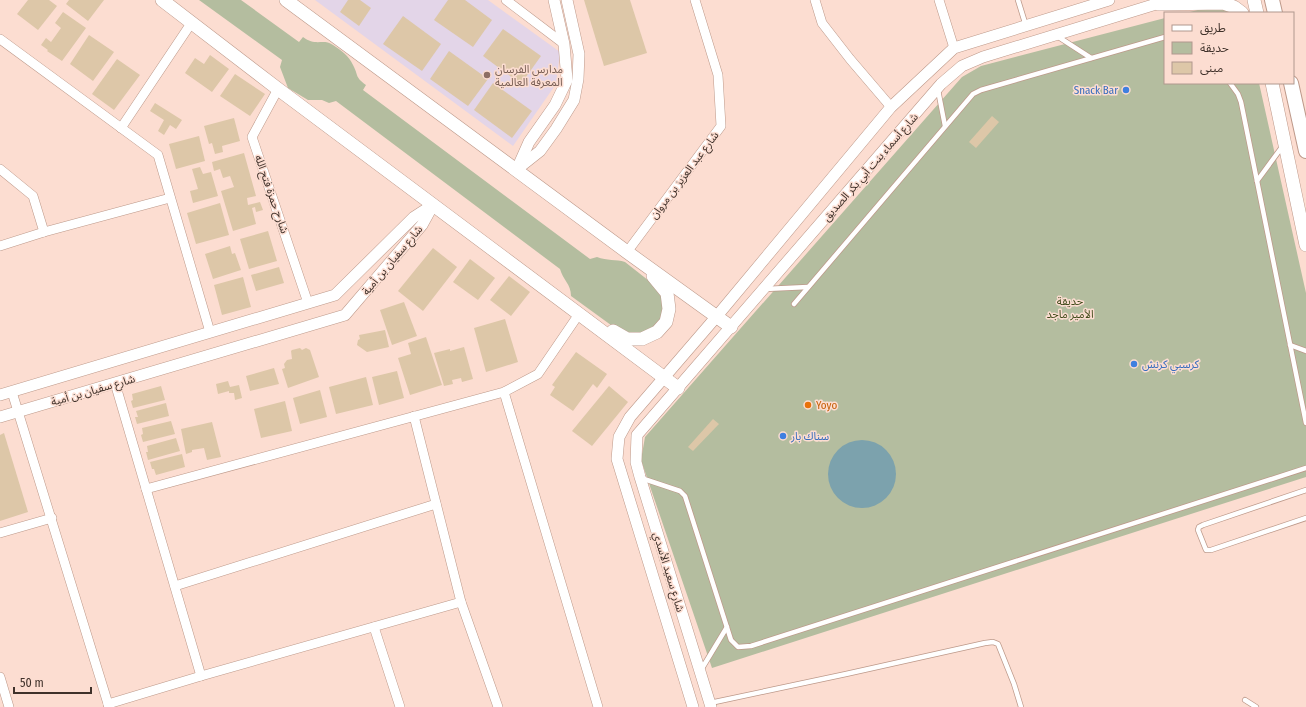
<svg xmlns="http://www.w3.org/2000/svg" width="1306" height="707" font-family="'Fira Sans Condensed','Noto Sans Arabic',sans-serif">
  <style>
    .education { fill: #e3d5e8 }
    .green { fill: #b4bd9f }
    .water { fill: #7ca2ad }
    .building { fill: #ddc7a8 }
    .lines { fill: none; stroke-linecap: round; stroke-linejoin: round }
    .service-casing { stroke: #bd998a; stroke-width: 6 }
    .minor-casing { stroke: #bd998a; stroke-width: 10 }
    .tertiary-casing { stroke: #bd998a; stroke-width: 12 }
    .secondary-casing { stroke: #bd998a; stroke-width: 14 }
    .primary-casing { stroke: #bd998a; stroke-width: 16 }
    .service { stroke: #fff; stroke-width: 4.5 }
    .minor { stroke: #fff; stroke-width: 9 }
    .tertiary { stroke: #fff; stroke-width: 11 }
    .secondary { stroke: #fff; stroke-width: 13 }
    .primary { stroke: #fff; stroke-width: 14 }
    .education-dot { fill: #8d6e63; stroke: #fcddd1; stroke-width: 1.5 }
    .shop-dot { fill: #3f7fe0; stroke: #fcddd1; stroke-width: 1.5 }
    .food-dot { fill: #e8710a; stroke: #fcddd1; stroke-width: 1.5 }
    .labels { text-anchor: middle; stroke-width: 3; stroke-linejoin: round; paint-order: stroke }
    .education-label { font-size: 11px; fill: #785e54; stroke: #fcddd1; text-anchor: start }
    .shop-label { font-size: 11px; fill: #366cbe; stroke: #fcddd1; text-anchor: start }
    .street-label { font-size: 11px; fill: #3f312a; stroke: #fcddd1 }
    .park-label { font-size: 11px; fill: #3f4a19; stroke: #fcddd1 }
    .food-label { font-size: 11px; fill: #c56008; stroke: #fcddd1; text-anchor: start }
  </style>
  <rect width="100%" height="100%" fill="#fcddd1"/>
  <polygon class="education" points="315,0 488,0 560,52 556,84 513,146"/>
  <g class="green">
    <path d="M 199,0 L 241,0 L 299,42 L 303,37 C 316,47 323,38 333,45 C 341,50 349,56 353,65 C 359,76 354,76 366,85 L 363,90 L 590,259 L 597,257 C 607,261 616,259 625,262 L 658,288 L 665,299 L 664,317 L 652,332 L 626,336 L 571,296 C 571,284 563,280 560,269 L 336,101 L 329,103 L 322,100 L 308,100 L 288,88 L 280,67 L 282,60 Z"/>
    <polygon points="1217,5 1236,13 1186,13"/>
    <polygon points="1165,18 1165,83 1259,83 1306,293 1306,477 712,668 641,460 645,437 962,77 981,66"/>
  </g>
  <circle class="water" cx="862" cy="474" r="34"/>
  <g class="building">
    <polygon points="28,0 49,0 57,6 38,30 17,14"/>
    <polygon points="69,0 104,0 88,21 66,4"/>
    <polygon points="348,0 360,0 371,8 359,26 340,12"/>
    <polygon points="448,0 465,0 492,20 473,47 434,20"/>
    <polygon points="584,0 630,0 647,53 604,66"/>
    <polygon points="63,12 86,28 62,61 47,51 48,50 41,45 46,38 51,42 61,28 55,23"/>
    <polygon points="403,16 441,44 422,71 383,44"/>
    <polygon points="503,29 541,56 521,84 483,56"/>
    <polygon points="89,35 114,52 93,81 70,64"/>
    <polygon points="449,51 488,79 468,106 430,79"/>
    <polygon points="210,55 229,69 212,92 185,73 195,58 204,64"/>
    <polygon points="117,59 140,75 114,110 92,94"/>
    <polygon points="235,74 265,94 250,116 220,96"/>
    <polygon points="493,83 532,111 512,138 474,110"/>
    <polygon points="155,103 182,120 176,129 170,125 164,135 158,131 164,120 150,111"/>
    <polygon points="992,116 999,122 976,148 969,142"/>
    <polygon points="234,118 240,141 222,146 223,152 215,154 212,143 209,144 204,126"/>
    <polygon points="199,136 205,161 176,169 169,144"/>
    <polygon points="244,153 256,196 247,198 248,205 260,202 263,210 256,212 255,207 252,208 256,224 233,231 221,191 234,187 230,176 223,178 220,169 214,171 212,162"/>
    <polygon points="200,167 203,174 211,172 218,196 193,203 190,191 198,189 192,169"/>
    <polygon points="220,203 229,235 196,244 187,213"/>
    <polygon points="268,231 277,261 249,269 240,239"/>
    <polygon points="230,246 232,254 235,253 241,270 213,279 205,254"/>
    <polygon points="433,248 457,267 423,311 398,291"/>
    <polygon points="470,259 495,278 478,300 453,282"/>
    <polygon points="279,267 284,283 256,291 251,275"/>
    <polygon points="509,276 530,292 511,316 490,300"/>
    <polygon points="243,277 251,307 222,315 214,285"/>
    <polygon points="404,302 417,336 392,345 380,310"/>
    <polygon points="505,319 518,362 486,372 474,328"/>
    <polygon points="385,330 389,347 367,352 357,345 358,340 360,339 359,335"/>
    <polygon points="426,337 442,385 410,395 398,358 411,354 408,343"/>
    <polygon points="464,347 473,379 462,382 461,378 452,380 453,384 444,386 434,353 450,349 450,351"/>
    <polygon points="300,348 302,350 306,348 310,350 319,377 288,388 282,369 285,368 284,364 287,360 292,359 291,351 292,350"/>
    <polygon points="576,352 607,374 597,388 593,384 573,411 550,395 555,387 552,385"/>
    <polygon points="274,368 279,384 250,391 246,376"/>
    <polygon points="397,371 404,398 379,405 372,377"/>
    <polygon points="366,377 373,405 336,414 329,387"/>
    <polygon points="228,381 230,387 239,385 242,398 235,400 234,393 229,393 229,391 218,394 216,384"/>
    <polygon points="161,386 165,400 133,408 131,401 133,400 132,394"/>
    <polygon points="609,386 628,402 592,446 572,431"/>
    <polygon points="320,390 327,417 300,424 293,398"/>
    <polygon points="285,401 292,431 261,438 254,409"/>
    <polygon points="166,403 169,416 137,424 135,417 138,417 136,411"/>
    <polygon points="713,419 719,424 693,451 688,447"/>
    <polygon points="171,421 175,434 143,442 141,435 143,434 142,428"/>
    <polygon points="212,422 221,457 207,460 204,448 192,450 192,452 186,454 181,429"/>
    <polygon points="4,433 28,512 0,521 0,435"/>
    <polygon points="176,438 180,451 148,460 146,452 148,452 147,446"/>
    <polygon points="182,454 185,467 156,475 154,469 152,469 150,462"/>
  </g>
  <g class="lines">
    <defs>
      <g id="service">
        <polyline points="1018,0 1026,26"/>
        <polyline points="1057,36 1091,58"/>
        <polyline points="1230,83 1238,94 1241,102 1306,423"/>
        <polyline points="938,90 945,126"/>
        <polyline points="1257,181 1282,147"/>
        <polyline points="765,289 808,287"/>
        <polyline points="794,304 973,94 981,90 1165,37"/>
        <polyline points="1290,345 1306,351"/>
        <polyline points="641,478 680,491 685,496 731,640 738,647 751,646 1306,468"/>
        <polyline points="1306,490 1203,525 1199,527 1198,530 1206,550 1211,550 1306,518"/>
        <polyline points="701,670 727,627"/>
        <polyline points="1245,700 1256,707"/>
        <polyline points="710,703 846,674 985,643 993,642 998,644 1014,684 1021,707"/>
      </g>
      <g id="minor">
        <polyline points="506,0 564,44"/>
        <polyline points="815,0 822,23 850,59 891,107"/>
        <polyline points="939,0 954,48"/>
        <polyline points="0,39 158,155 210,332"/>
        <polyline points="278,89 252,137 308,303"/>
        <polyline points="121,128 192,22"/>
        <polyline points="0,169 33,196 44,232"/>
        <polyline points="0,246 44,232 170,198"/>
        <polyline points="627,252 721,126 718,75 695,0"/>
        <polyline points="115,383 201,676"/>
        <polyline points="12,392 109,707"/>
        <polyline points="504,392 598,707"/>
        <polyline points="414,416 461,602 498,707"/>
        <polyline points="146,489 504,392 538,374 579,314"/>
        <polyline points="0,533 52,518"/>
        <polyline points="175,586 436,504"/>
        <polyline points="374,627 400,707"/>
        <polyline points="0,677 9,707"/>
        <polyline points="108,704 201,676 461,602"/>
      </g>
      <g id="tertiary">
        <polyline points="517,169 529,142 555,105 567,80 564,44 554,0"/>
        <polyline points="516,170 540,151 556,129 574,100 578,79 579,54 567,0"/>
        <polyline points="0,395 335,295 414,217 431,206"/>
        <polyline points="0,417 345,315 422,225 433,205"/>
        <polyline points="693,707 617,459 619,437 630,417 717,316 891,107 954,48 1109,0"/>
        <polyline points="711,707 640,477 636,462 637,435 941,84 962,66 983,57 1166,1"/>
      </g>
      <g id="secondary">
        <polyline points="162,0 278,89 678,388"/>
        <polyline points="286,0 627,252 731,327"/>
        <polyline points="1254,0 1257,13"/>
        <polyline points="1159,4 1223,3 1234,7 1242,13"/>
        <polyline points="1272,83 1306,245"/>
        <polyline points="613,331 627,339 642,339 657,332 666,322 669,309 667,293 653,276"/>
      </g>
      <g id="primary">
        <polyline points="1272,0 1275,13"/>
        <polyline points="1291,83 1306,151"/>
      </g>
    </defs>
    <use href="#service" class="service-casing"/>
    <use href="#minor" class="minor-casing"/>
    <use href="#tertiary" class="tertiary-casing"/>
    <use href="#secondary" class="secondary-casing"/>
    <use href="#primary" class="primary-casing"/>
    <use href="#service" class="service"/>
    <use href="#minor" class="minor"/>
    <use href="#tertiary" class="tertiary"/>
    <use href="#secondary" class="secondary"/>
    <use href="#primary" class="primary"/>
  </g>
  <circle class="education-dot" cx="487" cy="75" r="4"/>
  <g class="shop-dot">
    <circle cx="1126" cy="90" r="4"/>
    <circle cx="1134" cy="364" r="4"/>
    <circle cx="783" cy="436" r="4"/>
  </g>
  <circle class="food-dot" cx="808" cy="405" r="4"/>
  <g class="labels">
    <g class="education-label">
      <text x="495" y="73">مدارس الفرسان<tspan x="495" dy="13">المعرفة العالمية</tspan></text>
    </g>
    <g class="shop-label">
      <text x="1118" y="94" text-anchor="end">Snack Bar</text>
      <text x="1142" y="368">كرسبي كرنش</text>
      <text x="791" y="440">سناك بار</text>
    </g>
    <g class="street-label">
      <text transform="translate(870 167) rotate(-49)" y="4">شارع أسماء بنت أبي بكر الصديق</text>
      <text transform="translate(684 175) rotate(-53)" y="4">شارع عبد العزيز بن مروان</text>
      <text transform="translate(272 194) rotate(71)" y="4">شارح حمزة فتح الله</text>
      <text transform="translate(392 260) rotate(-50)" y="4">شارع سفيان بن أمية</text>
      <text transform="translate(93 390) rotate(-16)" y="4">شارع سفيان بن أمية</text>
      <text transform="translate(669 572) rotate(73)" y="4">شارع سعيد الأسدي</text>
    </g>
    <g class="park-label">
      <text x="1070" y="305">حديقة<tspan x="1070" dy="13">الأمير ماجد</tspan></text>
    </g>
    <g class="food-label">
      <text x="816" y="409">Yoyo</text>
    </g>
  </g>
  <rect x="1164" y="12" width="130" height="72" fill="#fcddd1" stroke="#b0988e"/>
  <rect x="1172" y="25" width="20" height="6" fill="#ffffff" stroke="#b0988e"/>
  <text x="1200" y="32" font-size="12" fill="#3f312a">طريق</text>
  <rect x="1172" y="42" width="20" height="12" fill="#b4bd9f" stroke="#b0988e"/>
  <text x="1200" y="52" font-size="12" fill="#3f312a">حديقة</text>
  <rect x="1172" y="62" width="20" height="12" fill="#ddc7a8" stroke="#b0988e"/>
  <text x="1200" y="72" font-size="12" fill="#3f312a">مبنى</text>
  <path d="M14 687v6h77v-6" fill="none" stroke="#3f312a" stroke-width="2"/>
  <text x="20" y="687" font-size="12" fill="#3f312a" stroke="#fcddd1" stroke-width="3" paint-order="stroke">50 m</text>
</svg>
